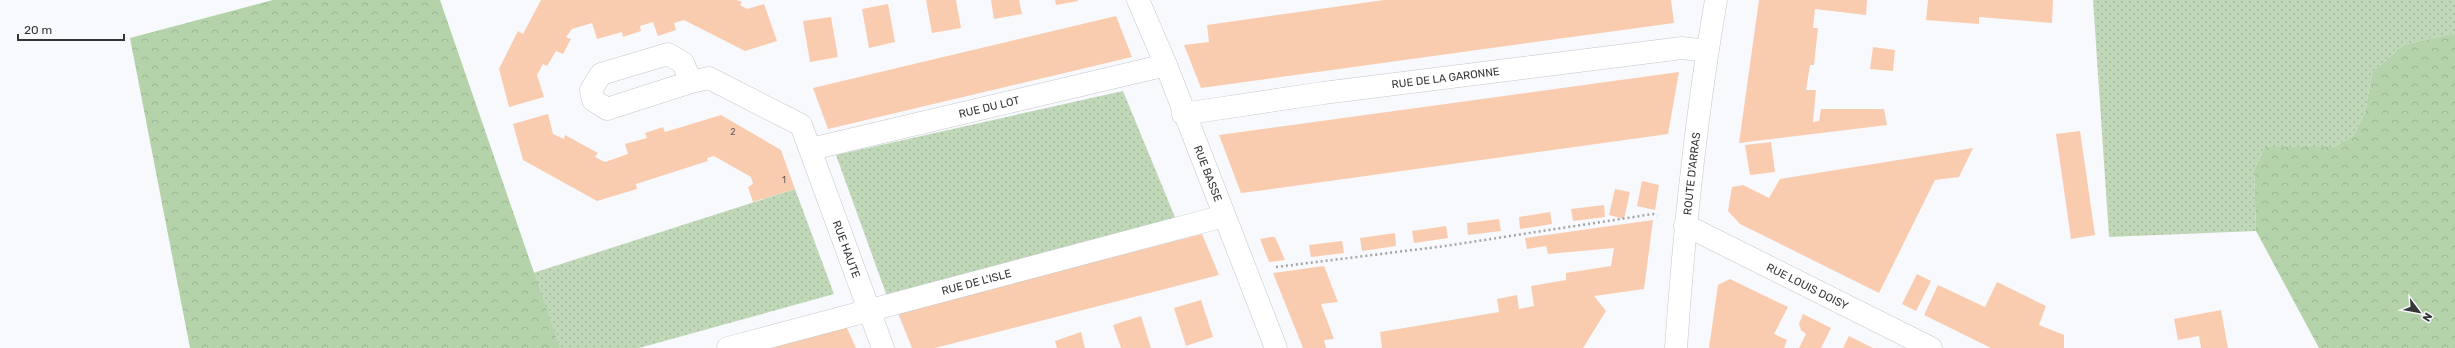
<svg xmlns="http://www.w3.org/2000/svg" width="2455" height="348" font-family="Rubik,sans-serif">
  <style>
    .grass { fill: url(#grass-dots) }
    .forest { fill: url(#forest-crowns) }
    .building { fill: #faccaf }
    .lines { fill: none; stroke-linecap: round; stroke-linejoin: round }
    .street-casing { stroke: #c4c7ca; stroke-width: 23 }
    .secondary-casing { stroke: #c4c7ca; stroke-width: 23 }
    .path { stroke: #a3a5a8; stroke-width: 2.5; stroke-dasharray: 2 3; stroke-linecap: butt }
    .street { stroke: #fff; stroke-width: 22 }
    .secondary { stroke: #fff; stroke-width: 22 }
    .labels { text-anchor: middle; stroke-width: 3; stroke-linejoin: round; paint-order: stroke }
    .number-label { font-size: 9px; fill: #665c55 }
    .street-label { font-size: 11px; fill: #353637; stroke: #f7f9fd }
  </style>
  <defs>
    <pattern id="grass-dots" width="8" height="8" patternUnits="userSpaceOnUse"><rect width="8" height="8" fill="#c0d8b8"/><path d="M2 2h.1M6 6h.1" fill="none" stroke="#a6ba9f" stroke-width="1.8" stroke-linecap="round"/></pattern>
    <pattern id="forest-crowns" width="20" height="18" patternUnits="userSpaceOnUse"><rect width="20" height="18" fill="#b4d3aa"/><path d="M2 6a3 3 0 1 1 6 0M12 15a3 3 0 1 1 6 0" fill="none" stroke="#9bb693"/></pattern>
  </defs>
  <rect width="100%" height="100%" fill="#f7f9fd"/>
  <g class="grass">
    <polygon points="2093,0 2455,0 2455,33 2403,45 2372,73 2365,113 2353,136 2334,147 2265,147 2254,170 2256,231 2109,237"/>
    <polygon points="1123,91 1177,222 888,299 836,155"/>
    <polygon points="795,189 834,294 639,348 560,348 533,273"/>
  </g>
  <g class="forest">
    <polygon points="273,0 440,0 560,348 190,348 130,38"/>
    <polygon points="2455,33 2455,348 2319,348 2256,231 2254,170 2265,147 2334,147 2353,136 2365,113 2372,73 2403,45"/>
  </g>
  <g class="building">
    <polygon points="541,0 737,0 742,2 740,5 747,9 764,4 777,41 745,51 684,20 674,23 676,30 658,36 653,22 640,26 641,31 623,37 622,32 597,39 592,23 572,29 566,37 571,39 563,54 556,51 547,66 543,64 537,75 544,97 509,107 499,69 518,31 523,34"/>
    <polygon points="926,0 956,0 961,28 932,33"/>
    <polygon points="991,0 1019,0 1022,14 994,19"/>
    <polygon points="1055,0 1078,0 1078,1 1056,5"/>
    <polygon points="1384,0 1671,0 1674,23 1201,88 1184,45 1209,42 1207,25"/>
    <polygon points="1759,0 1867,0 1866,15 1815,9 1813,28 1818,28 1814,65 1810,65 1806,90 1816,90 1813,122 1819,121 1821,109 1884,109 1887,125 1739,143"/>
    <polygon points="1928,0 2053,0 2052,23 1979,17 1979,24 1926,20"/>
    <polygon points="888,4 895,42 869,48 862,9"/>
    <polygon points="1116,16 1132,57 828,129 813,88"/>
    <polygon points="831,17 838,57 810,62 803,21"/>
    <polygon points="1873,47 1895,50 1893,71 1870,69"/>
    <polygon points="1679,72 1668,134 1265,190 1241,193 1219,135"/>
    <polygon points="548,114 553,134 564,139 565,135 598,153 595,157 605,162 628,154 625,144 647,138 645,133 663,127 665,132 721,115 781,150 795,189 753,202 748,187 753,184 751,177 714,156 707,158 708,161 636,184 637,189 597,201 523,160 513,124"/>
    <polygon points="2080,131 2095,235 2071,239 2056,134"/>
    <polygon points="1771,142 1775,172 1750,175 1745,145"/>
    <polygon points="1973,148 1959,177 1935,180 1879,293 1740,224 1728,211 1732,187 1743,185 1769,198 1780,179"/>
    <polygon points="1642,181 1659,185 1655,210 1637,206"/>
    <polygon points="1615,189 1630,192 1624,219 1609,215"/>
    <polygon points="1604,205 1605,217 1573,221 1571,209"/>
    <polygon points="1550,212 1552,224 1520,229 1519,217"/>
    <polygon points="1499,219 1501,231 1468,235 1467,223"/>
    <polygon points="1653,220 1644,289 1594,296 1606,311 1583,348 1382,348 1380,332 1499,312 1497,299 1517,295 1519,309 1534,306 1531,286 1566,280 1566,273 1611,266 1614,248 1548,254 1546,246 1527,249 1525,238"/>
    <polygon points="1446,226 1448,238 1414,243 1412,231"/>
    <polygon points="1395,233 1396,246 1362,251 1360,238"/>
    <polygon points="1202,234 1219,275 935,348 912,348 898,313"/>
    <polygon points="1271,237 1275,237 1285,260 1269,262 1260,239"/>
    <polygon points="1342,241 1344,253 1311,257 1309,245"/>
    <polygon points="1324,266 1338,302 1321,304 1334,339 1324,340 1326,348 1303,348 1273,273"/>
    <polygon points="1917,274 1931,281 1916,311 1902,304"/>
    <polygon points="1730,279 1788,307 1774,334 1787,340 1784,348 1709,348 1718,285"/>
    <polygon points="1997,282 2046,306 2039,325 2064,335 2064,348 1991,348 1924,315 1938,285 1985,307"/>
    <polygon points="1201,300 1213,337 1186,346 1174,308"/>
    <polygon points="2221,310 2228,348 2201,348 2199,336 2178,340 2174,319"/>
    <polygon points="1803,314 1831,328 1821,348 1799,348 1806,334 1801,330 1799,324"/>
    <polygon points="1141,316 1151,348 1121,348 1113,325"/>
    <polygon points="846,326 856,348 766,348"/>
    <polygon points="1081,332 1085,348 1057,348 1055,341"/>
    <polygon points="1849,336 1873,348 1843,348"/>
  </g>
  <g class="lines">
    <defs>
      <g id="street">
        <path id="s1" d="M 1138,0 L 1166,65 L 1276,348"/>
        <path id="s2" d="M 691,82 L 683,63 L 668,54 L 601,74 L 591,90 L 593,100 L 607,109 L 691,82 L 709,78 L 801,125 L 883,348"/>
        <path id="s3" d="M 1183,114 L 1323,93 L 1682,48 L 1707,51"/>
        <path id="s4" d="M 811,149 L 1166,65"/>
        <path id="s5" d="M 1685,225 L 1931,348"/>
        <path id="s6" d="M 728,348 L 1224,216"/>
      </g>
      <g id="secondary">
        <path id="s7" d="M 1676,348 C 1684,231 1696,115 1716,0"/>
      </g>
    </defs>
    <use href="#street" class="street-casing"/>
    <use href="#secondary" class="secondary-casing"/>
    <polyline class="path" points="1276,267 1445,246 1653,214 1657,216"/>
    <use href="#street" class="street"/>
    <use href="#secondary" class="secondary"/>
  </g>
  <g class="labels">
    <g class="number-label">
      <text x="733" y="135">2</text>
      <text x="784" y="183">1</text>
    </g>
    <g class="street-label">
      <text dy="4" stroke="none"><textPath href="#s3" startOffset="265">RUE DE LA GARONNE</textPath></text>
      <text dy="4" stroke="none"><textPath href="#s4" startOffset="183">RUE DU LOT</textPath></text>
      <text dy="4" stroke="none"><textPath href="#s1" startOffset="187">RUE BASSE</textPath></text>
      <text dy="4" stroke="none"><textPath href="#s7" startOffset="175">ROUTE D'ARRAS</textPath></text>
      <text dy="4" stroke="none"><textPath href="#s2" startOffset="496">RUE HAUTE</textPath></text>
      <text dy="4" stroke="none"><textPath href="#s6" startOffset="257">RUE DE L'ISLE</textPath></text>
      <text dy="4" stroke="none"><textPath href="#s5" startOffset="137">RUE LOUIS DOISY</textPath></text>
    </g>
  </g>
  <g transform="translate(2419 312) rotate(122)" stroke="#f7f9fd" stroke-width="3" paint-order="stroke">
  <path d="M0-3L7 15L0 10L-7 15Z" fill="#353637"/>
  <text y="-6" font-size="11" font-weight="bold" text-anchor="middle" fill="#353637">N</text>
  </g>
  <path d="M18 34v6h106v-6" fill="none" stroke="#353637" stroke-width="2"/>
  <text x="24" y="34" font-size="12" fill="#353637" stroke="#f7f9fd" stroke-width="3" paint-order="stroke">20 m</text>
</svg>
